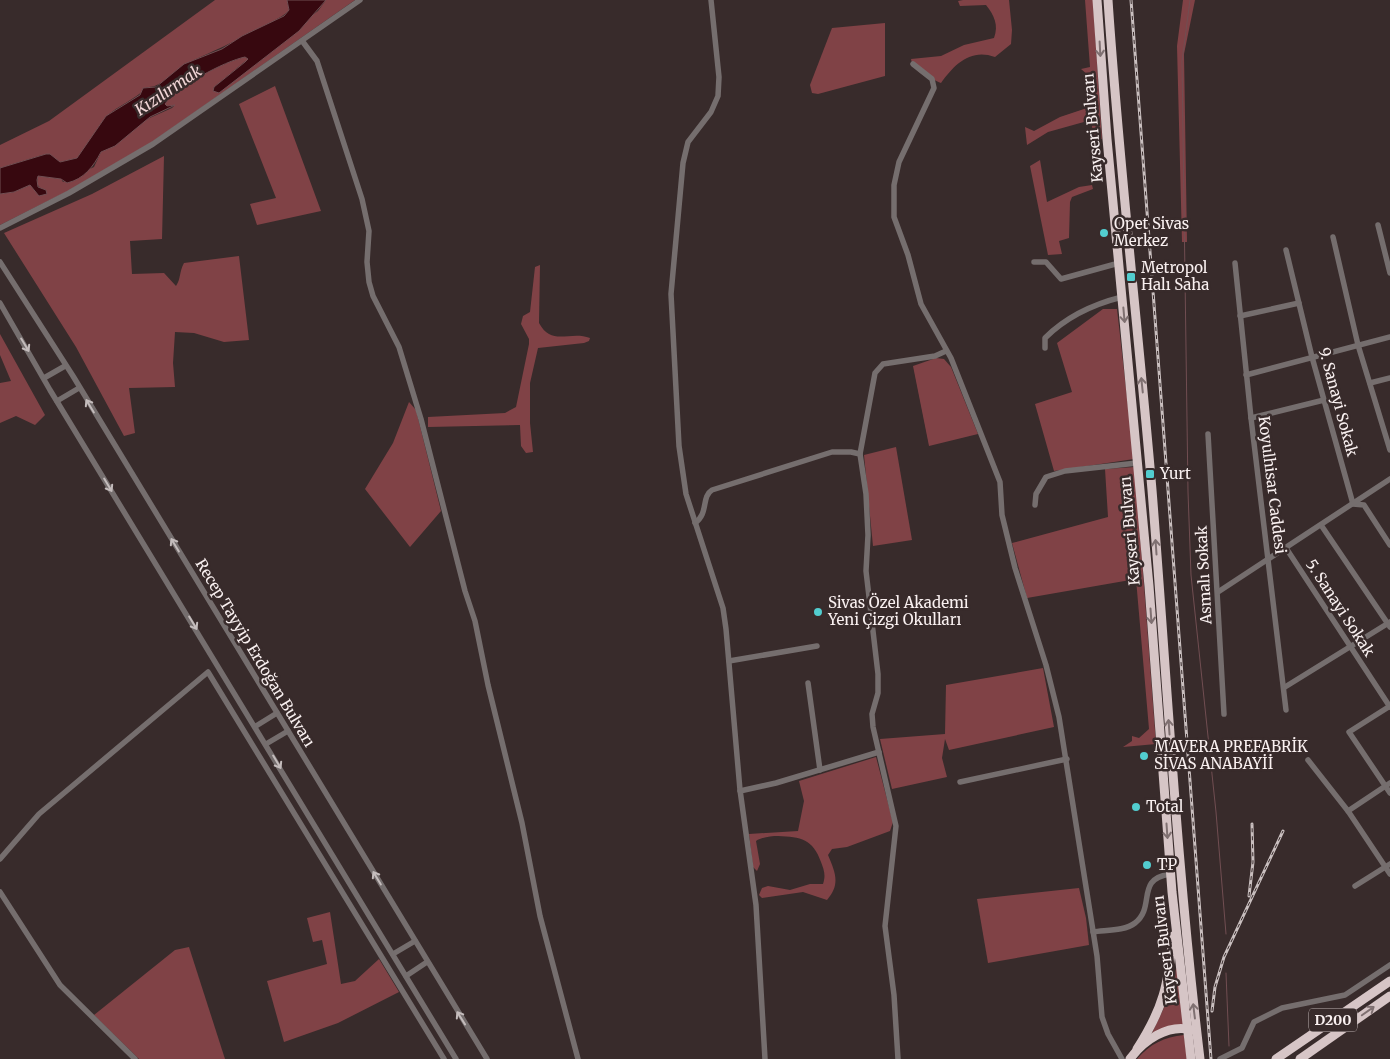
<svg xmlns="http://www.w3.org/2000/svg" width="1390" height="1059" font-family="Merriweather,serif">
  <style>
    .green { fill: #804246 }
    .water { fill: #37080f; stroke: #714e52 }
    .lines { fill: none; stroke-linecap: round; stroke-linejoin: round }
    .stream { stroke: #714e52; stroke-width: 1 }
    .minor { stroke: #756e6e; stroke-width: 5.5 }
    .highway { stroke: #d6c5c6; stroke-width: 9 }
    .rail-casing { stroke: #c9bfbf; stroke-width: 3 }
    .rail { stroke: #382b2b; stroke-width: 1; stroke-dasharray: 4; stroke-linecap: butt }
    .oneway { stroke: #7f7071 }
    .oneway2 { stroke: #c4bcbc }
    .poi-dot { fill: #52cdcf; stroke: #382b2b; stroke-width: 2 }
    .labels { text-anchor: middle; stroke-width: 5; stroke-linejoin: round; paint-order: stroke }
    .shield { fill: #382b2b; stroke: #bfb5b5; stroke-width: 1 }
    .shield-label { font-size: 14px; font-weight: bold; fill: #f9f0f0 }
    .street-label { font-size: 15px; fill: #f9f0f0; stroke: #382b2b }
    .poi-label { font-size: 15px; fill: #f9f0f0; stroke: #382b2b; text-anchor: start }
    .water-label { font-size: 16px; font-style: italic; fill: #f1d5d6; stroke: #382b2b }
  </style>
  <rect width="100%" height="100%" fill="#382b2b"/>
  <g class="green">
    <path d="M 215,0 L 287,0 L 289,10 C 284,19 210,53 196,59 C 181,65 161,89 147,87 C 135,100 118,105 106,117 C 95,129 89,147 77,158 L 60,162 L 42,155 L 0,168 L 0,145 L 49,121 Z"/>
    <path d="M 326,0 L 355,0 L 152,142 L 68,191 L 0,225 L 0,194 L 14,192 L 30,185 L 42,190 L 37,184 L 38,176 L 61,179 L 63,182 L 94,167 L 101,152 L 122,140 L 143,121 L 172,108 L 174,106 L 167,106 L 164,104 C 178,86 223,62 245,57 L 248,59 L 214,87 L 213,91 L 318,11 Z"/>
    <path d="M 963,0 L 1009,0 L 1012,30 L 1011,44 L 995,57 C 970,48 954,65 941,83 C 928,77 914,74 911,59 L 941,56 L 964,45 L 994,38 C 999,25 994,15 986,5 L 960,6 L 958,1 Z"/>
    <polygon points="1085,0 1093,0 1102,139 1094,139 1091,120 1048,132 1027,145 1025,127 1034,131 1060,117 1090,107 1088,75 1081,69 1090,67"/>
    <polygon points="1183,0 1195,0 1184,54 1187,242 1182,242 1177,46"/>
    <polygon points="885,23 885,76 818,94 812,93 810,85 832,28"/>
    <polygon points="275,86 321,211 257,225 250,204 276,198 239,104"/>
    <path d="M 164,156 L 162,239 L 130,241 L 132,274 L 164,273 L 176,286 C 181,279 179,272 184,263 L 239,256 L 249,340 L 224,342 L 194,333 L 175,332 L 173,363 L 175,387 L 129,388 L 135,433 L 124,436 L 76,347 L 4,233 L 92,194 Z"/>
    <polygon points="1040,160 1047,202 1079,187 1092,185 1093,189 1072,197 1070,202 1069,238 1059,241 1062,254 1048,255 1030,166"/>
    <path d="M 540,265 L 539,323 C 552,347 570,330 590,338 L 589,341 L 584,343 L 538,348 L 530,383 L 530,423 L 533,452 L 526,453 L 521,446 L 520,425 L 428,427 L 428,417 L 505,413 L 516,407 L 529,344 L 529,339 L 521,324 L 523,316 L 530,312 L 535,267 Z"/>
    <polygon points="1103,309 1117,309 1134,459 1054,471 1035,404 1072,392 1057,343"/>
    <polygon points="0,334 45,415 35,425 16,416 0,423 0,383 11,381 0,355"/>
    <polygon points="936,358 944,359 951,367 978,434 929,446 913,366"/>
    <polygon points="409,402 416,410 441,511 410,547 365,489 393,443"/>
    <polygon points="896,447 912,540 873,546 864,455"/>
    <polygon points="1135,467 1156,744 1123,747 1132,741 1132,736 1139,738 1149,729 1136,579 1027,598 1012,543 1108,517 1105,469"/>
    <polygon points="1043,668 1054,727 949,750 945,739 942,758 947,777 892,789 880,739 945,734 946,685"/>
    <path d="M 876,757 L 893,822 L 890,831 L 847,847 L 832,849 L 828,855 C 835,872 841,884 827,900 L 803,892 L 762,898 L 759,895 L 762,888 L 768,886 L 790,890 L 810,884 L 823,884 C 826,875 824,870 821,862 C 813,839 801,837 778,836 C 771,836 762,837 756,841 L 760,864 L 757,871 L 753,867 L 749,834 L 798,831 L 804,801 L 799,781 Z"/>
    <polygon points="1079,888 1086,918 1089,945 988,963 977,899"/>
    <polygon points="330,912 341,984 355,981 379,959 399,992 338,1023 284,1042 267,981 327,964 322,940 313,942 307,918"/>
    <polygon points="189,947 225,1059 139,1059 94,1015 175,950"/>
    <polygon points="1177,964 1184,1026 1152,1033 1171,993"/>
    <path d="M 1184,1035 L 1187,1059 L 1137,1059 C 1150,1044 1164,1037 1184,1035 Z"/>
  </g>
  <path class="water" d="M 287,0 L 326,0 L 299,31 L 219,93 L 213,91 L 214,87 L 245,62 L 248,59 L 245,57 C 225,61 176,87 165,104 L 167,106 L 175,105 L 150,117 L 115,146 L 101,152 C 93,167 84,179 67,183 L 61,179 L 38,176 L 37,180 L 38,187 L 46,190 L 47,194 L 39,196 L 30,185 L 14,192 L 0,194 L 0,168 L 46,154 L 50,154 L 60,162 L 77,158 L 106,116 L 140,95 L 143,88 L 156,87 L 184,64 L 222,49 L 242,36 L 284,16 L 289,10 Z"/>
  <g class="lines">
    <g class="stream">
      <polyline points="1190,0 1182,61 1188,492 1191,575 1216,812 1226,934"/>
      <polyline points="1226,973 1229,1046"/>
    </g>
    <g class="minor">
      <polyline points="711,0 719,77 718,96 711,112 688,142 683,163 671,294 679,446 686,494 723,608 726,629 740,790 756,905 765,1059"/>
      <polyline points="303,42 317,61 362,199 369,231 367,262 369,282 373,296 399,347 421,419 465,591 475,621 488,685 522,823 540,916 578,1059"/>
      <polyline points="913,64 932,79 934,88 899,162 894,185 894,217 908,255 921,304 951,358 1000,482 1002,515 1015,568 1046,665 1059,717 1097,956 1102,1017 1108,1034 1122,1059"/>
      <polyline points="1378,225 1390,273"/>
      <polyline points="0,228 69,193 153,144 360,0"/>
      <polyline points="1333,237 1358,345 1390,450"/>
      <polyline points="1286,250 1312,357 1353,504 1364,505 1390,545"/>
      <polyline points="0,262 73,376 487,1059"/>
      <polyline points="1034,262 1046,262 1061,279 1119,263"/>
      <polyline points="1235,263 1251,418 1286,710"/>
      <polyline points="0,303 50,390 456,1059"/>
      <polyline points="1240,316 1299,303"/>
      <path d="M 1045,348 L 1045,338 C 1066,317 1094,304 1122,297"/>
      <polyline points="1246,375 1390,337"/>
      <polyline points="44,378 65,366"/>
      <polyline points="1370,383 1390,378"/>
      <polyline points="57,401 79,388"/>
      <polyline points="1251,418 1324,400"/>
      <polyline points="1208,434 1224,714"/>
      <polyline points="1035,505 1036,494 1046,477 1065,471 1137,463"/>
      <path d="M 695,523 C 709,513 701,497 712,490 L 832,452 L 851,452 L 860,454"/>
      <polyline points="1321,525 1390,627"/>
      <polyline points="1286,548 1390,707"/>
      <polyline points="1218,592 1390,479"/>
      <polyline points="729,661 817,646"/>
      <polyline points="808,683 820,770"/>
      <polyline points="1285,687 1390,622"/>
      <polyline points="1390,706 1349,732 1390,793"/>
      <polyline points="256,726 277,713"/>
      <polyline points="266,744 288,731"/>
      <polyline points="1308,760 1348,811 1390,874"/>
      <polyline points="960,782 1067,759"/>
      <polyline points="740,791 776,783 879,752"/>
      <polyline points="1348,811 1390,783"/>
      <polyline points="0,859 39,814 208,672 444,1059"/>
      <polyline points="1355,886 1390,864"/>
      <polyline points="0,892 60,985 135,1059"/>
      <path d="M 1093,932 C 1105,930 1125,931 1135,923 C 1156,907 1135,879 1170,874"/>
      <polyline points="393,954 415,941"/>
      <polyline points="406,976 427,962"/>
      <polyline points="898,1059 894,995 885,926 896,826 873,727 872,714 878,693 878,674 866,571 868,535 866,494 860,454 875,373 883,364 935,356 946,351"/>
      <polyline points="1220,1059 1242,1048 1254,1022 1282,1008 1345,995 1390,965"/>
    </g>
    <g class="highway">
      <polyline points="1097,0 1107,139 1149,586 1172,892 1191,1059"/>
      <path d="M 1108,0 C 1119,164 1138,326 1152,490 C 1167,679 1177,870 1200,1059"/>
      <path d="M 1137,1049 C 1164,1007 1168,985 1173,936"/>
      <path d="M 1130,1059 C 1143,1041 1168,1023 1192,1030"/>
      <polyline points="1276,1059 1390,981"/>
      <polyline points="1300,1059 1390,996"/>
    </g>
    <defs>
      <g id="rail">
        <polyline points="1131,0 1211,1059"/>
        <polyline points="1249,896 1253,862 1252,824"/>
        <polyline points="1212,1011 1215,987 1224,957 1283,831"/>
      </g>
    </defs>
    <use href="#rail" class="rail-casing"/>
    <use href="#rail" class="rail"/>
  </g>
  <defs><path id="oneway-shaft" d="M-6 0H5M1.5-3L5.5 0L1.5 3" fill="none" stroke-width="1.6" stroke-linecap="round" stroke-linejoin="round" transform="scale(1.25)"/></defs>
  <g class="oneway">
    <use href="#oneway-shaft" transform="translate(1100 49) rotate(87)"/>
    <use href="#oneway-shaft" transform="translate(1124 315) rotate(85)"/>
    <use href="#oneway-shaft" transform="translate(1142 385) rotate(-96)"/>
    <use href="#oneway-shaft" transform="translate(1156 547) rotate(-94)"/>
    <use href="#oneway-shaft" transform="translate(1151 616) rotate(86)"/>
    <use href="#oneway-shaft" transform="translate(1169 727) rotate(-94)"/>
    <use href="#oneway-shaft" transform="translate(1167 831) rotate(86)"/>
    <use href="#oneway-shaft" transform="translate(1194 1011) rotate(-97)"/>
    <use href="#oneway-shaft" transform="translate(1368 1011) rotate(-35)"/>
  </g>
  <g class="oneway2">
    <use href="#oneway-shaft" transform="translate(25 345) rotate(59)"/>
    <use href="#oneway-shaft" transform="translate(90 406) rotate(-121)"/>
    <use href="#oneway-shaft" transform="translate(108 485) rotate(59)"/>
    <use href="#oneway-shaft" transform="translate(175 545) rotate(-121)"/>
    <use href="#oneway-shaft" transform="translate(193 623) rotate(59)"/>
    <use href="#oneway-shaft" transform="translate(277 762) rotate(59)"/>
    <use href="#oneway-shaft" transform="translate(377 878) rotate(-121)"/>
    <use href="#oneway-shaft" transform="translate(461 1018) rotate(-122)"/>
  </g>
  <g class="poi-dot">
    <circle cx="1104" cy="233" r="5"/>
    <rect x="1126" y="272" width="10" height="10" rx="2.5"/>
    <rect x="1145" y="469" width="10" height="10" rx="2.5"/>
    <circle cx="818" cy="612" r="5"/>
    <circle cx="1144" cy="756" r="5"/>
    <circle cx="1136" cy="807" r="5"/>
    <circle cx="1147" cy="865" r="5"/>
  </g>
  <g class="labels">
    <rect class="shield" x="1309" y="1008.5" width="48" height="23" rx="4"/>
    <g class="shield-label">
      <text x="1333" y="1025">D200</text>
    </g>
    <g class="street-label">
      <text transform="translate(1093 128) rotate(-95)" y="5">Kayseri Bulvarı</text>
      <text transform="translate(1338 402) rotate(75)" y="5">9. Sanayi Sokak</text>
      <text transform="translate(1272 485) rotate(83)" y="5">Koyulhisar Caddesi</text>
      <text transform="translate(1130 531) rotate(-95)" y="5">Kayseri Bulvarı</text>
      <text transform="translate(1204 575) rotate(-93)" y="5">Asmalı Sokak</text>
      <text transform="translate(1340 608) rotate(57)" y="5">5. Sanayi Sokak</text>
      <text transform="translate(255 653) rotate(59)" y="5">Recep Tayyip Erdoğan Bulvarı</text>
      <text transform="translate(1165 950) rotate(-97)" y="5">Kayseri Bulvarı</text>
    </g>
    <g class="poi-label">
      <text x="1114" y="229">Opet Sivas<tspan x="1114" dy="17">Merkez</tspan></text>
      <text x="1141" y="273">Metropol<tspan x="1141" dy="17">Halı Saha</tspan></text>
      <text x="1160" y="479">Yurt</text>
      <text x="828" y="608">Sivas Özel Akademi<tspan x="828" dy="17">Yeni Çizgi Okulları</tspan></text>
      <text x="1154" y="752">MAVERA PREFABRİK<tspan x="1154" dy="17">SİVAS ANABAYİİ</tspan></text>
      <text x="1146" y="812">Total</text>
      <text x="1157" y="870">TP</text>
    </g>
    <g class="water-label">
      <text transform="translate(168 90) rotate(-34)" y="6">Kızılırmak</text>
    </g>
  </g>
</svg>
